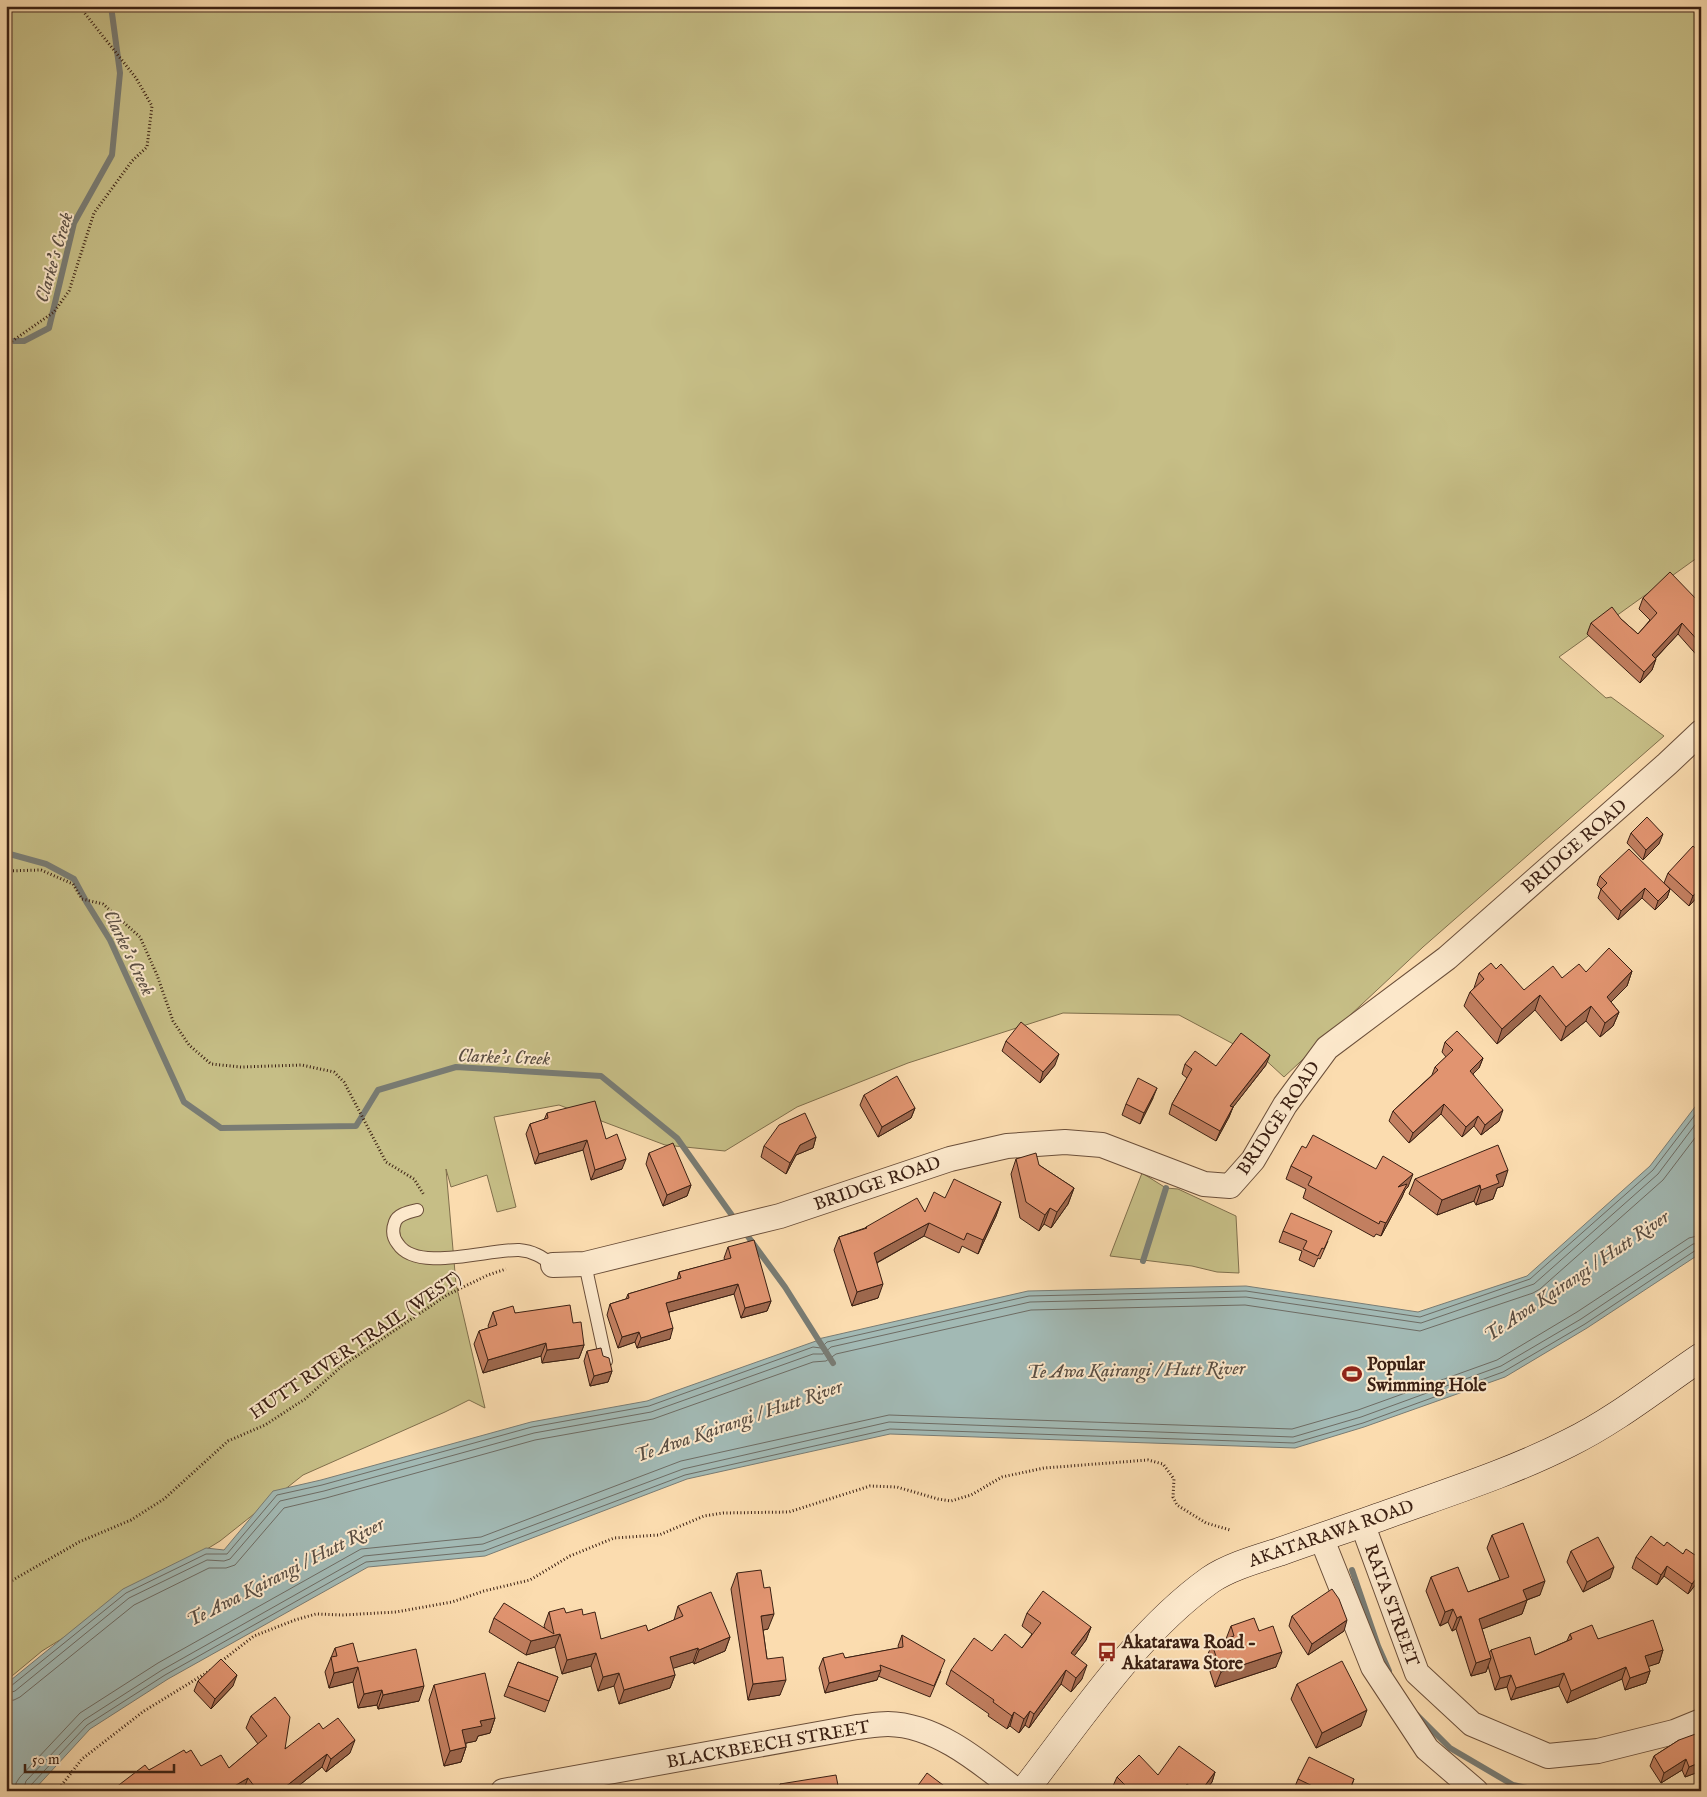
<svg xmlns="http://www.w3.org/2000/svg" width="1707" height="1797" font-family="'IM FELL English',serif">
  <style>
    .green { fill: #c6be86; stroke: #806f4c }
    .water { fill: #a2b9b4; stroke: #797c74 }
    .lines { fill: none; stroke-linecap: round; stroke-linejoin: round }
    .shore { stroke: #6e6c64; stroke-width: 1 }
    .stream { stroke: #797c74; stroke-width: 6 }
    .lane-casing { stroke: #6b4f3a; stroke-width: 14 }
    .street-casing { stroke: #6b4f3a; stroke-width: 26 }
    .secondary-casing { stroke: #3b2013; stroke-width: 29 }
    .path { stroke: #3b2013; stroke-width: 3; stroke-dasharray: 1 2.5; stroke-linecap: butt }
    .lane { stroke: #fce8cb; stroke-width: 12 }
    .street { stroke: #fce8cb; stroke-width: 24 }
    .secondary { stroke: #fce8cb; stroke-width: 28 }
    .wall { fill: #c27f60; stroke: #3b2013 }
    .shaded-wall { fill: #9e684e; stroke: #3b2013 }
    .building { fill: #e19470; stroke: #3b2013 }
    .labels { text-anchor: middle; stroke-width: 4; stroke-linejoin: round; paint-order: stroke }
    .street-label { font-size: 18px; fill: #3b2013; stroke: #fce8cb }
    .poi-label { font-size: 18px; font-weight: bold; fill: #3b2013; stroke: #fce8cb; text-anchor: start }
    .water-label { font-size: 19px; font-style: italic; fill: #5a4e43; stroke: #fce8cb }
  </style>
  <rect width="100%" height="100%" fill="#fbdcaf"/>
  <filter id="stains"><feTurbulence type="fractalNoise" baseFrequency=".004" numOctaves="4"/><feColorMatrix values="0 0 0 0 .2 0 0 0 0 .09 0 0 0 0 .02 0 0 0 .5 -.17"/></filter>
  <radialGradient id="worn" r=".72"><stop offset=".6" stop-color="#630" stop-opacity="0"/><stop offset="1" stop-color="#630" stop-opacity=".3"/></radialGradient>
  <g class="green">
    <polygon points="6,6 1701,6 1701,555 1559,657 1606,698 1611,697 1664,736 1423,947 1284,1077 1259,1054 1256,1056 1179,1015 1063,1013 908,1063 797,1107 725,1151 665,1145 559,1105 494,1117 516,1207 497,1212 487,1175 451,1187 446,1169 456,1284 485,1408 469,1400 445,1412 303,1475 220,1541 42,1651 6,1681"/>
    <polygon points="1142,1173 1166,1188 1178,1189 1236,1216 1239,1273 1217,1272 1192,1266 1110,1256"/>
  </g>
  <polygon class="water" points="1701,1099 1701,1253 1587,1328 1505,1377 1364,1427 1295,1448 890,1434 687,1479 485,1556 368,1567 168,1679 90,1729 33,1791 6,1791 6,1684 123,1589 206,1548 224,1550 273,1491 321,1480 531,1422 647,1401 816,1341 835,1364 818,1339 1028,1291 1246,1286 1418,1312 1527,1276 1650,1166"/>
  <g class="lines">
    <g class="shore">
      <polyline points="6,1687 11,1686 126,1593 206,1554 227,1554 277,1495 322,1485 532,1427 649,1406 813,1347 821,1348 827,1342 1029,1296 1246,1291 1420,1317 1530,1279 1653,1170 1701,1107"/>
      <polyline points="6,1694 15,1691 129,1598 207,1560 224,1561 230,1559 280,1501 324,1491 534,1433 651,1412 813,1354 823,1354 831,1347 1030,1302 1246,1297 1421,1323 1534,1284 1658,1174 1701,1117"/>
      <polyline points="6,1701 14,1700 20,1697 134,1605 209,1568 226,1568 235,1565 284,1508 326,1498 535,1440 653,1419 813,1362 826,1361 836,1354 1031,1310 1245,1305 1420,1331 1533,1293 1540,1289 1663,1180 1701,1130"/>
      <polyline points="16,1791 16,1783 20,1777 80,1713 158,1663 361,1549 481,1537 681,1461 889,1415 1292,1429 1358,1410 1497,1360 1577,1312 1689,1238 1701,1235"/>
      <polyline points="23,1791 26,1781 84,1720 162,1670 364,1556 483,1544 683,1469 889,1422 1293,1437 1361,1417 1501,1366 1581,1319 1693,1244 1701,1243"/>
      <polyline points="29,1791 31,1785 87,1725 165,1675 366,1562 484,1551 685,1475 890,1429 1294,1443 1363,1423 1503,1372 1585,1324 1696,1250 1701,1249"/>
    </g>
    <g class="stream">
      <polyline points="6,341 24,341 49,328 74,223 112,155 120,73 111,6"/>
      <polyline points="6,853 46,864 74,879 87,903 110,940 184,1102 221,1128 356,1126 378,1090 456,1067 601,1076 677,1138 736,1221"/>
      <polyline points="744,1231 785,1287 833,1363"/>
      <polyline points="1143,1261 1166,1188"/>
      <polyline points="1352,1570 1378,1646 1389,1671"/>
      <polyline points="1417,1715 1450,1748 1513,1785 1541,1791"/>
    </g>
    <defs>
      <g id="lane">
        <path d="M 417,1210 C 409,1212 398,1214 395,1222 C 392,1230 393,1238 398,1244 C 417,1273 488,1249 519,1250 C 533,1251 542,1257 553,1265"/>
        <polyline points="585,1264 606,1361"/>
      </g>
      <g id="street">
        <polyline points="553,1265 585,1264 780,1216 950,1159 1007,1146 1065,1142 1102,1145 1204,1184 1230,1186 1253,1160 1285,1105 1327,1048 1447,958 1667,764 1701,732"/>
        <polyline points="1362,1523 1417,1673 1472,1724 1548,1756 1598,1751 1674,1732 1701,1721"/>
        <polyline points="1321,1537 1373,1667 1427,1749 1476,1791"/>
        <path d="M 503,1791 L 857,1727 C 867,1726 878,1724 888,1724 C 937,1725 980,1762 1017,1791"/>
      </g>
      <path id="secondary" d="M 1024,1791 C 1080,1719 1136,1633 1210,1580 C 1229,1567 1257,1559 1279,1552 C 1315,1539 1352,1527 1388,1514 C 1449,1492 1512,1472 1569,1443 C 1616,1420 1658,1386 1701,1357"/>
    </defs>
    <use href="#lane" class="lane-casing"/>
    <use href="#street" class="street-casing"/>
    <use href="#secondary" class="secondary-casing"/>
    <g class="path">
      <polyline points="6,350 11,342 54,312 69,291 94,213 132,161 147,147 152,106 136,78 79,6"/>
      <polyline points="6,871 41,870 73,884 82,899 103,904 140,937 157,975 173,1021 189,1045 211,1064 241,1067 302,1065 334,1072 344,1082 386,1162 414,1179 424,1195"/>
      <polyline points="6,1584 79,1542 131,1520 164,1499 228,1441 265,1425 305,1399 342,1366 447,1295 488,1275 506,1269"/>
      <polyline points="219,1663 254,1636 295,1620 316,1614 343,1615 396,1612 452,1602 484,1591 530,1580 570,1556 614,1538 659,1535 704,1516 723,1513 789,1512 870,1486 897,1487 938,1499 951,1501 971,1495 1002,1477 1044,1468 1148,1460 1163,1464 1174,1479 1173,1497 1177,1505 1206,1523 1230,1530"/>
      <polyline points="57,1791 82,1759 144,1711 211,1670"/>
    </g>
    <use href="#lane" class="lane"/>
    <use href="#street" class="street"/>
    <use href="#secondary" class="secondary"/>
  </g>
  <g class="wall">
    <polygon points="1643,598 1699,602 1701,600 1701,660 1678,634 1656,658 1652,670 1640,683 1587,634 1591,623 1621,619 1638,634 1650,620 1639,609"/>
    <polygon points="1631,833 1659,844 1643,860 1627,843"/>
    <polygon points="1668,873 1701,893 1689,906 1664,883"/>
    <polygon points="1600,876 1670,889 1667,898 1655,910 1642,898 1618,920 1598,898 1601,889 1597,885"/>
    <polygon points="1496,969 1524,990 1562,978 1586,972 1632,971 1627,986 1611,1002 1619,1012 1613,1026 1600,1037 1586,1021 1561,1041 1535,1010 1497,1044 1464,1006 1470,992 1474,988 1479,973"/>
    <polygon points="1006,1041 1055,1065 1040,1083 1002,1051"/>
    <polygon points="1445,1042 1483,1058 1479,1068 1473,1074 1499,1121 1481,1135 1474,1126 1462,1137 1441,1114 1409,1143 1389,1121 1393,1111 1432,1075 1435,1067 1446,1057 1442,1052"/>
    <polygon points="1185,1064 1216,1066 1266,1065 1233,1107 1229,1117 1216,1141 1169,1114 1172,1104 1187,1078 1182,1074"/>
    <polygon points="864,1095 915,1108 911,1118 878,1137 860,1105"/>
    <polygon points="1153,1098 1140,1124 1122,1115 1126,1104"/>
    <polygon points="547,1113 606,1139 622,1169 591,1180 583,1150 535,1164 526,1134 530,1124 544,1120"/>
    <polygon points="816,1137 813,1148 796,1155 786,1174 761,1157 764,1146"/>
    <polygon points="1306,1148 1408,1187 1405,1190 1402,1197 1381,1236 1376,1234 1374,1237 1303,1198 1306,1189 1286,1179 1291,1166"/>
    <polygon points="649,1153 691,1185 687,1196 663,1206 646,1164"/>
    <polygon points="1016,1159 1039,1165 1074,1188 1068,1204 1051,1228 1044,1224 1039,1231 1020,1218 1011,1174"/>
    <polygon points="1415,1179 1503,1186 1497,1188 1493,1199 1476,1205 1474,1201 1437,1215 1409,1194"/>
    <polygon points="1001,1202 996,1216 978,1254 962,1246 959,1253 924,1236 877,1263 878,1298 852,1306 834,1250 839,1237 865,1228 866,1227 925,1212"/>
    <polygon points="1283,1231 1328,1241 1320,1259 1318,1258 1314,1267 1299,1260 1302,1251 1279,1242"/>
    <polygon points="728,1247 771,1301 767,1311 741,1318 734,1294 669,1312 670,1339 637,1348 635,1342 618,1348 607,1315 610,1304 626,1299 628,1294 677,1280 679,1272 725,1260 724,1258"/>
    <polygon points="493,1312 515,1313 573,1323 584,1345 579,1358 542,1363 541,1356 483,1373 474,1344 479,1331 489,1328 488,1326"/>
    <polygon points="587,1351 612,1371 608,1382 590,1386 584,1361"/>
    <polygon points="1492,1535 1540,1595 1527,1600 1522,1614 1482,1629 1489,1653 1491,1650 1535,1655 1567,1641 1570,1634 1663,1650 1659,1663 1648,1666 1650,1671 1646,1683 1625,1690 1622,1679 1567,1703 1559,1686 1511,1700 1507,1687 1495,1690 1488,1666 1486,1672 1471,1676 1456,1629 1452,1631 1448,1622 1440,1626 1426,1591 1431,1577 1468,1592 1500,1580 1487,1548"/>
    <polygon points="1664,1546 1683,1554 1701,1559 1701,1578 1688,1594 1664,1576 1657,1585 1632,1568 1636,1557"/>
    <polygon points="1571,1551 1610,1578 1583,1592 1567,1562"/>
    <polygon points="737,1573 768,1629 763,1630 767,1659 780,1695 748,1700 731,1589"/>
    <polygon points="678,1606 730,1637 725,1651 694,1664 693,1662 673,1668 675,1675 670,1688 619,1704 614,1686 598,1691 591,1666 562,1674 555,1647 526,1655 489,1632 494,1618 545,1628 544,1626 549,1612 566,1613 601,1639 648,1631 674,1620"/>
    <polygon points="1027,1613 1091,1627 1086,1640 1074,1656 1082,1679 1071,1692 1061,1684 1029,1728 1025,1725 1019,1733 1010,1726 1007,1729 988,1716 989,1714 946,1684 951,1670 992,1651 1022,1648 1032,1634 1022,1626"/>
    <polygon points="1292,1616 1344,1631 1308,1655 1289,1626"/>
    <polygon points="1231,1626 1259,1631 1276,1667 1215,1687 1206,1659 1212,1644 1226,1639"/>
    <polygon points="902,1635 941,1671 930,1697 878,1676 877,1680 825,1693 819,1668 823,1658 845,1658 899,1648 898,1646"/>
    <polygon points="335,1648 358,1662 419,1701 378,1709 377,1705 358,1708 353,1682 329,1688 325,1672"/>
    <polygon points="518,1662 558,1677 545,1712 504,1696"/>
    <polygon points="198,1681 233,1686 211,1709 194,1691"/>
    <polygon points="1297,1684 1361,1726 1316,1748 1291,1699"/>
    <polygon points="434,1685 495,1718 490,1733 478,1736 476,1741 466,1743 466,1747 461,1762 444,1766 429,1700"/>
    <polygon points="251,1716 285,1749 323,1729 350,1753 326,1772 322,1767 292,1791 111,1791 149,1770 186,1753 201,1766 229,1768 258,1744 246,1728"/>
    <polygon points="1679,1740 1701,1771 1685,1777 1682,1770 1661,1783 1650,1766 1654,1756"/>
    <polygon points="1215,1772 1212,1782 1205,1791 1117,1791 1113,1786 1117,1777"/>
    <polygon points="1298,1779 1354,1779 1350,1791 1298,1791 1294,1789"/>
    <polygon points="780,1784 839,1791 778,1791"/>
  </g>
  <g class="shaded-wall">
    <polygon points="1682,623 1678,634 1648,666 1652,655"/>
    <polygon points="1656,659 1652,670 1640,683 1644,672"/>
    <polygon points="1663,834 1659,844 1643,860 1646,850"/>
    <polygon points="1701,887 1701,893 1689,906 1693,896"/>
    <polygon points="1645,888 1642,898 1618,920 1621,911"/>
    <polygon points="1670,889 1667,898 1655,910 1658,901"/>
    <polygon points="1632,971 1627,986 1601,1012 1607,997"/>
    <polygon points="1540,995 1535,1010 1497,1044 1502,1029"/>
    <polygon points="1591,1006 1586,1021 1561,1041 1566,1027"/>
    <polygon points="1619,1012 1613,1026 1600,1037 1605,1023"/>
    <polygon points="1059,1054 1055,1065 1040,1083 1043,1072"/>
    <polygon points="1270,1055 1266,1065 1226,1116 1230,1106"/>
    <polygon points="1483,1058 1479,1068 1466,1081 1470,1071"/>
    <polygon points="1157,1088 1153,1098 1140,1124 1144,1113"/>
    <polygon points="1444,1104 1441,1114 1409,1143 1413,1133"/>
    <polygon points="1233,1107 1229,1117 1216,1141 1220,1131"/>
    <polygon points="915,1108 911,1118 878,1137 882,1127"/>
    <polygon points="1503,1110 1499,1121 1481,1135 1485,1125"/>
    <polygon points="1478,1116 1474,1126 1462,1137 1466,1127"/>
    <polygon points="816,1137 813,1148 796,1155 786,1174 790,1163 800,1145"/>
    <polygon points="587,1140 583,1150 535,1164 539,1154"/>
    <polygon points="626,1159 622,1169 591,1180 595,1170"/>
    <polygon points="1508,1170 1503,1186 1497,1188 1493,1199 1476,1205 1481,1190 1496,1175"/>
    <polygon points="1413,1174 1408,1187 1405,1190 1402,1197 1381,1236 1398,1187"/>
    <polygon points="691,1185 687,1196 663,1206 667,1195"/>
    <polygon points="1480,1185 1474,1201 1437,1215 1442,1200"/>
    <polygon points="1074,1188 1068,1204 1051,1228 1057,1212"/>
    <polygon points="1001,1202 996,1216 978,1254 983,1240"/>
    <polygon points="1050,1208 1044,1224 1039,1231 1045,1215"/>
    <polygon points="929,1223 924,1236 869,1267 874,1253"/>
    <polygon points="738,1284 734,1294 662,1314 666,1303"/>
    <polygon points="883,1284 878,1298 852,1306 857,1292"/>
    <polygon points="771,1301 767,1311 741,1318 745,1308"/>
    <polygon points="673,1328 670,1339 637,1348 641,1338"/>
    <polygon points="639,1332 635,1342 618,1348 622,1337"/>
    <polygon points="546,1343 541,1356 483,1373 488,1360"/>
    <polygon points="584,1345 579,1358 542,1363 547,1350"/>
    <polygon points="612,1371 608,1382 590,1386 594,1376"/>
    <polygon points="1667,1566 1664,1576 1657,1585 1661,1575"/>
    <polygon points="1614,1567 1610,1578 1583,1592 1587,1582"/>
    <polygon points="1701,1572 1701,1578 1688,1594 1692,1584"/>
    <polygon points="1545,1581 1540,1595 1518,1603 1523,1590"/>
    <polygon points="1527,1600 1522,1614 1474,1632 1479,1619"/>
    <polygon points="1453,1609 1448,1622 1440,1626 1445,1612"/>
    <polygon points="774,1614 768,1629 755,1632 761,1616"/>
    <polygon points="1461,1616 1456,1629 1452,1631 1457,1618"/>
    <polygon points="1347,1620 1344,1631 1308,1655 1312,1644"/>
    <polygon points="1091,1627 1086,1640 1066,1667 1071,1653"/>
    <polygon points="560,1634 555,1647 526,1655 531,1641"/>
    <polygon points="730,1637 725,1651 694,1664 699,1650"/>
    <polygon points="698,1648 693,1662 665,1671 670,1657"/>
    <polygon points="1663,1650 1659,1663 1641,1669 1645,1656"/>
    <polygon points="1282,1652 1276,1667 1215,1687 1221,1672"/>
    <polygon points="596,1653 591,1666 562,1674 567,1660"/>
    <polygon points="1491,1658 1486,1672 1471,1676 1476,1663"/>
    <polygon points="1087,1665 1082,1679 1071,1692 1076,1678"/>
    <polygon points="358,1667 353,1682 329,1688 334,1673"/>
    <polygon points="1626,1667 1622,1679 1567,1703 1571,1691"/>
    <polygon points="881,1670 877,1680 825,1693 829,1683"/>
    <polygon points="1066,1670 1061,1684 1029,1728 1034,1714"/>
    <polygon points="1650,1671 1646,1683 1625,1690 1630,1678"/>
    <polygon points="619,1673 614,1686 598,1691 603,1677"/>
    <polygon points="1564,1673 1559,1686 1511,1700 1516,1688"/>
    <polygon points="237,1675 233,1686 211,1709 215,1699"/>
    <polygon points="675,1675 670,1688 619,1704 624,1690"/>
    <polygon points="1511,1675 1507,1687 1495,1690 1500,1678"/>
    <polygon points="786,1680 780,1695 748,1700 753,1684"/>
    <polygon points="424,1686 419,1701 378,1709 383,1695"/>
    <polygon points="382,1690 377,1705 358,1708 364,1694"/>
    <polygon points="1367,1710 1361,1726 1316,1748 1322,1733"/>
    <polygon points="1030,1711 1025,1725 1019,1733 1024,1719"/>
    <polygon points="1014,1712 1010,1726 1007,1729 1012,1716"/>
    <polygon points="495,1718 490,1733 478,1736 476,1741 457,1745 462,1730 480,1721"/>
    <polygon points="355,1740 350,1753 326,1772 331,1759"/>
    <polygon points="466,1747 461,1762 444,1766 450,1751"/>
    <polygon points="327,1754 322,1767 292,1791 280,1791"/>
    <polygon points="1686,1759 1682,1770 1661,1783 1664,1773"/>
    <polygon points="1701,1762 1701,1771 1685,1777 1689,1767"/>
    <polygon points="1215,1772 1212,1782 1205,1791 1201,1791"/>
    <polygon points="248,1778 243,1791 226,1791"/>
  </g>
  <g class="building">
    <polygon points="1670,572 1699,602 1701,600 1701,644 1682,623 1652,655 1656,659 1644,672 1591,623 1612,607 1621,619 1638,634 1657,613 1643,598"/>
    <polygon points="1647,817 1663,834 1646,850 1631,833"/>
    <polygon points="1693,846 1701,853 1701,887 1693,896 1668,873"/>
    <polygon points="1629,849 1670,889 1658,901 1645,888 1621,911 1601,889 1607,883 1600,876"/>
    <polygon points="1609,948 1632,971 1607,997 1619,1012 1605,1023 1591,1006 1566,1027 1540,995 1502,1029 1470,992 1484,979 1479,973 1491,963 1496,969 1501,964 1524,990 1553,966 1562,978 1579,964 1586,972"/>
    <polygon points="1021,1022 1059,1054 1043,1072 1006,1041"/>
    <polygon points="1457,1031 1483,1058 1470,1071 1503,1110 1485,1125 1478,1116 1466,1127 1444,1104 1413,1133 1393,1111 1438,1070 1435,1067 1453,1050 1445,1042"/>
    <polygon points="1241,1033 1270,1055 1230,1106 1233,1107 1220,1131 1172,1104 1192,1069 1185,1064 1195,1051 1216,1066"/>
    <polygon points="897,1076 915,1108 882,1127 864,1095"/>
    <polygon points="1138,1078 1157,1088 1144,1113 1126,1104"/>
    <polygon points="595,1101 606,1139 617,1134 626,1159 595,1170 587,1140 539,1154 530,1124 548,1118 547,1113"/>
    <polygon points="805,1113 816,1137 800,1145 790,1163 764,1146 779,1125"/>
    <polygon points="1313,1135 1376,1169 1383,1156 1413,1174 1398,1187 1407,1184 1386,1223 1380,1221 1379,1224 1308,1185 1312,1177 1291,1166 1302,1146 1306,1148"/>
    <polygon points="673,1143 691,1185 667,1195 649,1153"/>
    <polygon points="1498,1145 1508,1170 1496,1175 1499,1183 1481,1190 1480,1185 1442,1200 1415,1179"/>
    <polygon points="1036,1153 1039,1165 1074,1188 1057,1212 1050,1208 1045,1215 1026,1202 1016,1159"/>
    <polygon points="954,1179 1001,1202 983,1240 967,1233 964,1240 929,1223 874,1253 883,1284 857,1292 839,1237 867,1228 866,1227 917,1198 925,1212 934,1192 945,1198"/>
    <polygon points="1291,1213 1332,1231 1324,1249 1322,1248 1318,1256 1303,1249 1307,1241 1283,1231"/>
    <polygon points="754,1240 771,1301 745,1308 738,1284 666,1303 673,1328 641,1338 639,1332 622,1337 610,1304 629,1298 628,1294 681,1278 679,1272 731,1258 728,1247"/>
    <polygon points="570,1305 573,1323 581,1322 584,1345 547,1350 546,1343 488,1360 479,1331 497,1325 493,1312 513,1306 515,1313"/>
    <polygon points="601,1348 603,1356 609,1358 612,1371 594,1376 587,1351"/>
    <polygon points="1523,1523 1545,1581 1523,1590 1527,1600 1479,1619 1491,1658 1476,1663 1461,1616 1457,1618 1453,1609 1445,1612 1431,1577 1458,1567 1468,1592 1509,1577 1492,1535"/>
    <polygon points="1651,1536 1664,1546 1667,1542 1683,1554 1686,1549 1701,1559 1701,1572 1692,1584 1667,1566 1661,1575 1636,1557"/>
    <polygon points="1598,1537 1614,1567 1587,1582 1571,1551"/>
    <polygon points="761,1570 764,1588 770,1587 774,1614 761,1616 767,1659 783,1657 786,1680 753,1684 737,1573"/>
    <polygon points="1332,1589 1339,1599 1347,1620 1312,1644 1292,1616"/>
    <polygon points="1043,1591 1091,1627 1071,1653 1087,1665 1076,1678 1066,1670 1034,1714 1030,1711 1024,1719 1014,1712 1012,1716 993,1702 994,1700 951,1670 974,1638 992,1651 1005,1634 1022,1648 1041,1623 1027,1613"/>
    <polygon points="711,1592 730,1637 699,1650 698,1648 670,1657 675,1675 624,1690 619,1673 603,1677 596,1653 567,1660 560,1634 531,1641 494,1618 504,1603 554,1634 549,1612 564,1608 566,1613 582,1609 583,1615 595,1612 601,1639 646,1625 648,1631 683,1616 678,1606"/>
    <polygon points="1254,1618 1259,1631 1273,1626 1282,1652 1221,1672 1212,1644 1234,1636 1231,1626"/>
    <polygon points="1653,1620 1663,1650 1645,1656 1650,1671 1630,1678 1626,1667 1571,1691 1564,1673 1516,1688 1511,1675 1500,1678 1491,1650 1530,1637 1535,1655 1572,1639 1570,1634 1592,1625 1598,1639"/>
    <polygon points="902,1635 945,1660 934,1686 880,1665 881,1670 829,1683 823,1658 843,1653 845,1658 903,1647"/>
    <polygon points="353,1643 358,1662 416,1649 424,1686 383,1695 382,1690 364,1694 358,1667 334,1673 331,1657 337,1656 335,1648"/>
    <polygon points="221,1659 237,1675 215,1699 198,1681"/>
    <polygon points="1342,1661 1367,1710 1322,1733 1297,1684"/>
    <polygon points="518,1662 558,1677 549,1701 508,1686"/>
    <polygon points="485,1673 495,1718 480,1721 482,1726 462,1730 466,1747 450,1751 434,1685"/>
    <polygon points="275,1697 290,1717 285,1749 319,1723 323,1729 338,1718 355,1740 331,1759 327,1754 280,1791 258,1791 248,1778 226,1791 184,1791 182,1788 178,1791 111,1791 145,1765 149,1770 184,1750 186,1753 191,1750 201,1766 221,1755 229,1768 267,1736 251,1716"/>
    <polygon points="1701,1732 1701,1762 1689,1767 1686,1759 1664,1773 1654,1756 1679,1740"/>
    <polygon points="1179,1746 1215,1772 1201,1791 1196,1791 1187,1784 1181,1791 1131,1791 1117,1777 1139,1755 1158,1775"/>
    <polygon points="1309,1757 1354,1779 1349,1791 1323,1791 1298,1779"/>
    <polygon points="927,1773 951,1791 914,1791"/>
    <polygon points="836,1775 839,1791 781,1791 780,1784"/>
  </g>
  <defs>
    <symbol id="stadium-bare" viewBox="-9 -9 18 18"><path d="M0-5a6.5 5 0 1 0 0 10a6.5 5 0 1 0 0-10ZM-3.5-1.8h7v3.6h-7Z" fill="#8f2418" stroke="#fce8cb" stroke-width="2.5" paint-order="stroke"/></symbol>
    <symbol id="bus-bare" viewBox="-9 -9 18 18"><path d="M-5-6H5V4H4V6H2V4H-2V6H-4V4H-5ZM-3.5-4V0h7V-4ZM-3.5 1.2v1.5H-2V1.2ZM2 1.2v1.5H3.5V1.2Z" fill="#8f2418" stroke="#fce8cb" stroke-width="2.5" paint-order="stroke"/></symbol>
  </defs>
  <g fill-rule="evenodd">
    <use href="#stadium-bare" x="1338" y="1360" width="28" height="28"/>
    <use href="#bus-bare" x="1093" y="1638" width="28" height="28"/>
  </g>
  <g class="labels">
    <g class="street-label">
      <text transform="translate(1574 846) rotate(-41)" y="6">BRIDGE ROAD</text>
      <text transform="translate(1278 1118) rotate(-56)" y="6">BRIDGE ROAD</text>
      <text transform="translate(877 1183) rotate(-19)" y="6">BRIDGE ROAD</text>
      <text transform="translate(355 1345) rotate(-34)" y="6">HUTT RIVER TRAIL (WEST)</text>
      <text transform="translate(1331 1533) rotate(-19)" y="6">AKATARAWA ROAD</text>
      <text transform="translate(1392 1605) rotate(70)" y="6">RATA STREET</text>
      <text transform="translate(768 1744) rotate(-10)" y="6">BLACKBEECH STREET</text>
    </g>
    <g class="poi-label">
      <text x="1367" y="1370">Popular<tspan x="1367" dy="21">Swimming Hole</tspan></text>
      <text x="1122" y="1648">Akatarawa Road -<tspan x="1122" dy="21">Akatarawa Store</tspan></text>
    </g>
    <g class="water-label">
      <text transform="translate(53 257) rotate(-74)" y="7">Clarke's Creek</text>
      <text transform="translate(130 952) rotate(64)" y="7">Clarke's Creek</text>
      <text transform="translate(504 1056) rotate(2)" y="7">Clarke's Creek</text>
      <text transform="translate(1576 1275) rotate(-34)" y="7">Te Awa Kairangi / Hutt River</text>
      <text transform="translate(1136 1369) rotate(-1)" y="7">Te Awa Kairangi / Hutt River</text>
      <text transform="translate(738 1420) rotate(-19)" y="7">Te Awa Kairangi / Hutt River</text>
      <text transform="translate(285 1571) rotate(-27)" y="7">Te Awa Kairangi / Hutt River</text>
    </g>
  </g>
  <rect width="1707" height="1797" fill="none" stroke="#fbdcaf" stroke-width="25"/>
  <rect x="8" y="8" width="1692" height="1782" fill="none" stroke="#3b2013" stroke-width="2.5"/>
  <rect x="12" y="12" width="1682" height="1772" fill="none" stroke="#3b2013"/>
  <path d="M25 1764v8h149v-8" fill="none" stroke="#3b2013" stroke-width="2.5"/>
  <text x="32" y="1764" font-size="15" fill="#3b2013" stroke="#fce8cb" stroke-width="4" paint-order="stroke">50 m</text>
  <rect width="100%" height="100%" filter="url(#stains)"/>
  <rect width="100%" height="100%" fill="url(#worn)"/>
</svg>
